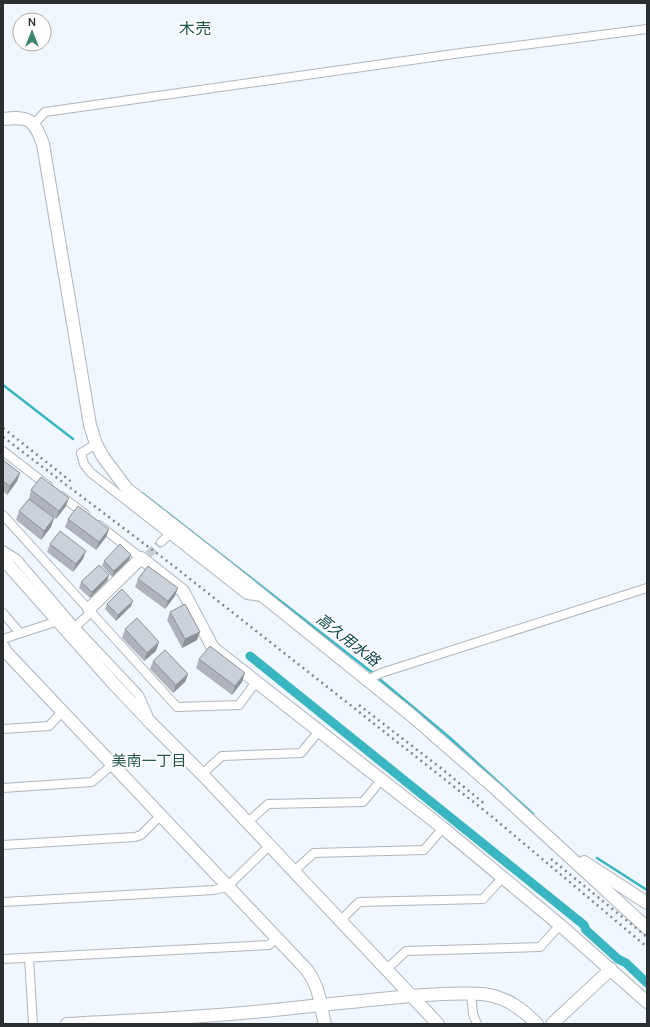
<svg xmlns="http://www.w3.org/2000/svg" width="650" height="1027" font-family="Manrope,'Noto Sans JP',sans-serif">
  <style>
    .lines { fill: none; stroke-linecap: round; stroke-linejoin: round }
    .stream { stroke: #3ab6c2; stroke-width: 2.5 }
    .canal { stroke: #3ab6c2; stroke-width: 9 }
    .street-tunnel { stroke: #c9cfd6; stroke-width: 8; stroke-dasharray: 8 4; stroke-linecap: butt }
    .street-casing { stroke: #afb6bd; stroke-width: 10 }
    .secondary-casing { stroke: #afb6bd; stroke-width: 14 }
    .street { stroke: #fff; stroke-width: 8 }
    .secondary { stroke: #fff; stroke-width: 12 }
    .rail { stroke: #81868a; stroke-width: 2.5; stroke-dasharray: 2 4; stroke-linecap: butt }
    .wall { fill: #aeb4ba }
    .shaded-wall { fill: #8d9297 }
    .building { fill: #cad1d8; stroke: #8d9297 }
    .labels { text-anchor: middle; stroke-width: 3.5; stroke-linejoin: round; paint-order: stroke }
    .water-label { font-size: 15px; font-style: italic; fill: #10464b; stroke: #fff }
    .neighbourhood-label { font-size: 15px; fill: #21574b; stroke: #fff }
    .quarter-label { font-size: 16px; fill: #21574b; stroke: #fff }
  </style>
  <rect width="100%" height="100%" fill="#f0f7ff"/>
  <g class="lines">
    <g class="stream">
      <polyline points="3,385 73,439"/>
      <polyline points="142,493 374,674"/>
      <polyline points="377,677 449,737 533,814"/>
      <polyline points="597,858 647,890"/>
    </g>
    <polyline class="canal" points="250,656 584,925 586,930 618,959 626,963 647,983"/>
    <polyline class="street-tunnel" points="140,563 161,542"/>
    <defs>
      <g id="street">
        <polyline points="34,124 45,112 461,53 647,29"/>
        <polyline points="96,444 81,453 84,464 90,472 247,595 262,597"/>
        <polyline points="3,451 48,486"/>
        <polyline points="61,496 85,514"/>
        <polyline points="3,515 177,707 239,705 256,682"/>
        <polyline points="99,525 141,558"/>
        <polyline points="161,542 169,535"/>
        <polyline points="3,550 17,559 75,627 139,695 148,715"/>
        <polyline points="3,613 20,633"/>
        <polyline points="75,627 87,616"/>
        <polyline points="3,639 58,621"/>
        <polyline points="369,681 373,677 381,673 647,588"/>
        <polyline points="3,729 49,726 62,712"/>
        <polyline points="202,774 222,756 301,753 319,731"/>
        <polyline points="3,788 92,782 112,765"/>
        <polyline points="248,822 268,804 363,802 382,779"/>
        <polyline points="3,845 135,837 141,835 160,816"/>
        <polyline points="294,871 314,853 424,850 443,828"/>
        <polyline points="3,902 214,890 227,887 270,845"/>
        <polyline points="341,920 359,902 483,899 503,877"/>
        <polyline points="29,958 33,1024"/>
        <polyline points="3,959 269,945 277,938"/>
        <polyline points="387,969 406,951 540,947 560,925"/>
        <polyline points="471,994 473,1014 477,1024"/>
      </g>
      <g id="secondary">
        <path d="M 3,119 C 29,116 34,119 43,144 L 90,425 L 96,444 L 103,457 L 127,489 L 228,568 L 411,715 L 497,790 L 647,928"/>
        <polyline points="3,559 114,684 151,723 202,774 438,1024"/>
        <polyline points="89,609 141,558 183,591 213,648 443,828 560,925 647,1002"/>
        <path d="M 3,647 L 5,651 L 307,970 C 321,990 319,1002 325,1024"/>
        <polyline points="584,862 647,903"/>
        <path d="M 67,1024 C 145,1020 224,1016 302,1007 C 343,1003 384,998 425,995 C 446,994 468,992 489,995 C 508,998 523,1010 537,1024"/>
        <polyline points="552,1024 611,969"/>
      </g>
    </defs>
    <use href="#street" class="street-casing"/>
    <use href="#secondary" class="secondary-casing"/>
    <use href="#street" class="street"/>
    <use href="#secondary" class="secondary"/>
    <g class="rail">
      <polyline points="3,428 73,483"/>
      <polyline points="3,437 171,564 490,815 647,947"/>
      <polyline points="359,705 442,769 486,805"/>
      <polyline points="551,859 647,937"/>
    </g>
  </g>
  <g class="wall">
    <polygon points="3,460 20,473 17,481 7,495 3,491"/>
    <polygon points="31,490 66,506 56,519 42,509 54,518 51,527 41,540 16,520 19,511 29,499"/>
    <polygon points="68,519 109,529 106,537 96,550 65,527"/>
    <polygon points="50,544 83,559 73,572 47,552"/>
    <polygon points="129,560 112,577 102,566 104,561"/>
    <polygon points="109,575 107,581 90,598 79,588 81,582"/>
    <polygon points="138,579 175,596 165,609 135,587"/>
    <polygon points="107,604 131,606 116,621 105,609"/>
    <polygon points="170,612 197,640 182,648 167,620"/>
    <polygon points="125,629 156,651 144,661 122,638"/>
    <polygon points="199,659 242,682 232,695 196,668"/>
    <polygon points="153,661 188,674 185,682 173,693 150,669"/>
  </g>
  <g class="shaded-wall">
    <polygon points="20,473 17,481 7,495 10,486"/>
    <polygon points="69,498 66,506 56,519 59,511"/>
    <polygon points="54,518 51,527 41,540 44,531"/>
    <polygon points="109,529 106,537 96,550 99,542"/>
    <polygon points="86,551 83,559 73,572 76,564"/>
    <polygon points="131,555 129,560 112,577 114,571"/>
    <polygon points="109,575 107,581 90,598 92,592"/>
    <polygon points="178,588 175,596 165,609 168,601"/>
    <polygon points="133,601 131,606 116,621 118,615"/>
    <polygon points="200,632 197,640 182,648 185,639"/>
    <polygon points="159,642 156,651 144,661 147,653"/>
    <polygon points="245,673 242,682 232,695 235,686"/>
    <polygon points="188,674 185,682 173,693 176,685"/>
  </g>
  <g class="building">
    <polygon points="3,460 20,473 10,486 3,481"/>
    <polygon points="41,477 69,498 59,511 31,490"/>
    <polygon points="29,499 54,518 44,531 19,511"/>
    <polygon points="78,506 109,529 99,542 68,519"/>
    <polygon points="60,531 86,551 76,564 50,544"/>
    <polygon points="120,544 131,555 114,571 104,561"/>
    <polygon points="99,565 109,575 92,592 81,582"/>
    <polygon points="148,566 178,588 168,601 138,579"/>
    <polygon points="122,589 133,601 118,615 107,604"/>
    <polygon points="185,604 200,632 185,639 170,612"/>
    <polygon points="137,618 159,642 147,653 125,629"/>
    <polygon points="210,646 245,673 235,686 199,659"/>
    <polygon points="165,650 188,674 176,685 153,661"/>
  </g>
  <g class="labels">
    <g class="water-label">
      <text transform="translate(348 640) rotate(38)" y="5">高久用水路</text>
    </g>
    <g class="neighbourhood-label">
      <text x="149" y="766">美南一丁目</text>
    </g>
    <g class="quarter-label">
      <text x="195" y="34">木売</text>
    </g>
  </g>
  <rect width="650" height="1027" fill="none" stroke="#2b2e30" stroke-width="8"/>
  <g transform="translate(32 32)"><circle r="19" fill="#ffffff" stroke="#aaabac"/>
  <path d="M0-3L7 15L0 10L-7 15Z" fill="#428374"/>
  <text y="-6" font-size="11" font-weight="bold" text-anchor="middle" fill="#2b2e30">N</text>
  </g>
</svg>
